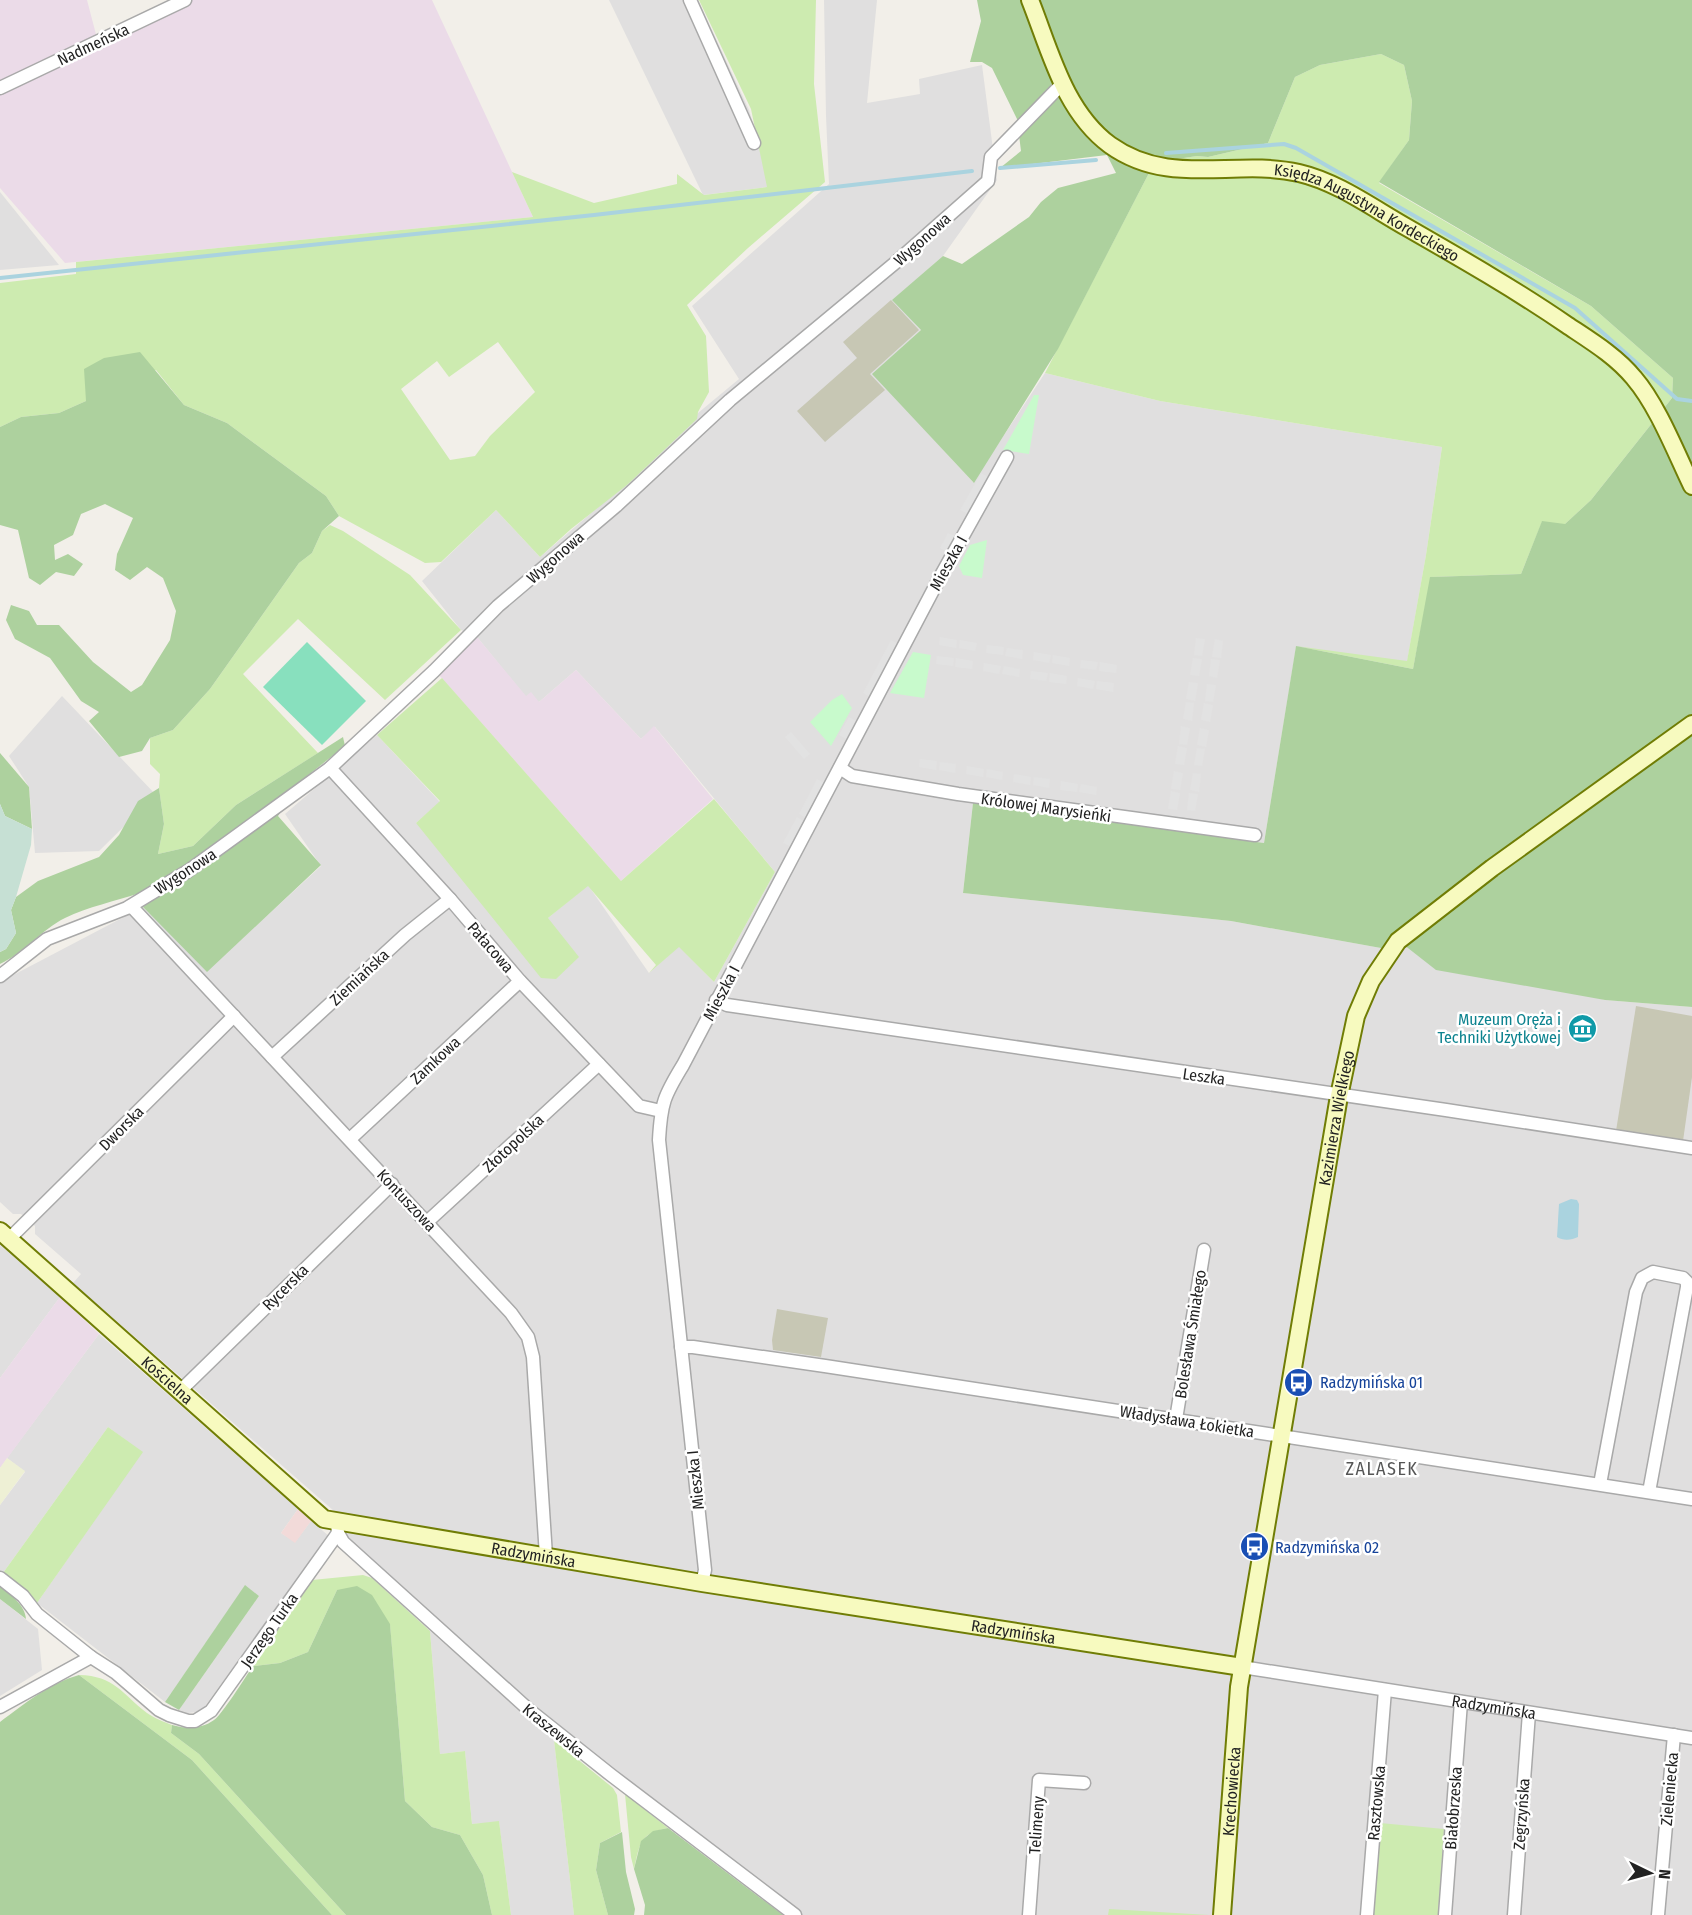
<svg xmlns="http://www.w3.org/2000/svg" width="1692" height="1915" font-family="'Fira Sans Condensed',sans-serif">
  <style>
    .residential { fill: #e0dfdf }
    .commercial { fill: #f2dad9 }
    .industrial { fill: #ebdbe8 }
    .construction { fill: #c7c7b4 }
    .farmland { fill: #eef0d5 }
    .grass { fill: #cdebb0; fill-rule: evenodd }
    .forest { fill: #add19e }
    .wetland { fill: #c6e0d4 }
    .park { fill: #c8facc }
    .pitch { fill: #88e0be }
    .parking { fill: #e2e2e2 }
    .water { fill: #aad3df }
    .lines { fill: none; stroke-linecap: round; stroke-linejoin: round }
    .stream { stroke: #aad3df; stroke-width: 4 }
    .street-casing { stroke: #a9a9a9; stroke-width: 15 }
    .secondary-casing { stroke: #707d05; stroke-width: 20 }
    .street { stroke: #fff; stroke-width: 12 }
    .secondary { stroke: #f7fabf; stroke-width: 16 }
    .labels { text-anchor: middle; stroke-width: 5; stroke-linejoin: round; paint-order: stroke }
    .street-label { font-size: 16px; fill: #222; stroke: #fff }
    .culture-label { font-size: 16px; fill: #0d838f; stroke: #fff; text-anchor: end }
    .transit-label { font-size: 16px; fill: #164399; stroke: #fff; text-anchor: start }
    .neighbourhood-label { font-size: 18px; letter-spacing: 1.5px; fill: #555; stroke: #fff }
  </style>
  <rect width="100%" height="100%" fill="#f2efe9"/>
  <g class="residential">
    <polygon points="609,0 698,0 749,110 759,145 768,187 703,195"/>
    <polygon points="824,0 877,0 867,103 920,94 919,79 982,65 997,180 943,256 893,300 921,330 873,374 973,482 1045,373 1160,401 1442,447 1426,555 1407,662 1296,647 1264,843 973,803 963,893 1231,921 1392,950 1398,941 1605,1000 1692,1007 1692,1915 795,1915 611,1775 338,1533 334,1511 73,1283 81,1274 35,1234 35,1226 21,1214 13,1214 0,1202 0,982 143,907 207,971 321,866 285,814 377,735 440,802 416,823 548,918 588,885 649,973 679,946 714,982 775,872 655,727 641,739 576,670 539,702 526,697 477,637 461,630 422,581 496,510 540,557 646,466 698,413 739,379 692,306 829,184 826,116"/>
    <polygon points="0,192 59,265 0,270"/>
    <polygon points="62,696 156,795 99,851 35,853 29,787 9,756"/>
    <polygon points="0,1245 60,1297 0,1378"/>
    <polygon points="99,1334 298,1509 281,1533 295,1542 311,1521 329,1536 203,1709 198,1712 188,1713 179,1710 259,1596 245,1586 165,1702 37,1603 142,1452 108,1427 3,1573 0,1571 0,1505 25,1472 7,1458"/>
    <polygon points="0,1599 38,1629 42,1670 0,1696"/>
    <polygon points="430,1631 554,1740 574,1915 511,1915 499,1822 472,1824 465,1751 440,1754"/>
  </g>
  <polygon class="commercial" points="298,1509 311,1521 295,1543 281,1533"/>
  <g class="industrial">
    <polygon points="0,0 87,0 98,42 183,0 432,0 533,217 65,263 0,188"/>
    <polygon points="477,637 526,696 531,692 539,702 576,670 641,739 654,726 713,799 621,881 439,675"/>
    <polygon points="60,1297 99,1334 0,1468 0,1378"/>
  </g>
  <g class="construction">
    <polygon points="891,300 919,330 870,374 885,390 825,442 797,411 857,358 843,342"/>
    <polygon points="1636,1006 1692,1016 1692,1077 1683,1141 1616,1131"/>
    <polygon points="777,1309 828,1318 821,1357 773,1350 772,1340"/>
  </g>
  <polygon class="farmland" points="7,1458 25,1471 0,1505 0,1468"/>
  <g class="grass">
    <path d="M 699,0 L 816,0 L 814,84 L 825,182 L 748,248 L 687,305 L 706,336 L 709,392 L 698,412 L 697,419 L 627,485 L 571,529 L 540,557 L 496,510 L 441,562 L 425,563 L 339,516 L 326,496 L 227,423 L 184,405 L 156,370 L 59,413 L 21,417 L 0,427 L 0,283 L 76,274 L 76,262 L 533,217 L 512,172 L 594,203 L 677,184 L 677,174 L 704,195 L 767,187 L 751,109 ZM 498,342 L 535,392 L 490,436 L 475,456 L 450,460 L 401,389 L 437,361 L 449,377 Z"/>
    <polygon points="1381,54 1404,65 1412,101 1409,140 1379,183 1591,306 1673,378 1672,398 1591,500 1564,525 1542,522 1521,574 1431,577 1413,669 1296,646 1407,661 1426,555 1442,447 1160,401 1045,373 1149,173 1164,161 1197,156 1208,157 1268,143 1295,77 1320,65"/>
    <polygon points="330,525 343,531 410,575 461,630 385,700 298,619 243,674 318,753 236,805 193,846 158,854 164,824 159,788 160,774 150,764 150,738 173,730 210,689 299,563 312,553 322,531"/>
    <polygon points="442,678 621,881 714,799 775,872 714,982 679,947 649,973 656,965 588,886 548,918 579,957 556,979 541,978 416,823 440,801 377,735"/>
    <polygon points="108,1427 143,1452 37,1603 26,1590 3,1573"/>
    <polygon points="363,1575 372,1578 430,1631 440,1754 465,1751 472,1824 499,1821 511,1915 492,1915 483,1875 460,1835 432,1827 405,1801 390,1625 337,1590 308,1652 280,1663 253,1666 312,1580"/>
    <path d="M 79,1675 C 115,1676 121,1693 147,1713 C 154,1718 164,1722 172,1725 L 171,1733 L 199,1754 L 346,1915 L 332,1915 L 192,1760 Z"/>
    <polygon points="554,1740 613,1788 617,1795 621,1832 600,1843 596,1870 608,1915 574,1915"/>
    <path d="M 625,1794 L 668,1828 C 639,1833 640,1844 634,1869 L 631,1857 Z"/>
    <polygon points="1380,1823 1444,1829 1438,1915 1372,1915"/>
    <polygon points="1109,1909 1209,1915 1108,1915"/>
  </g>
  <g class="forest">
    <polygon points="977,0 1692,0 1692,1007 1605,1000 1436,970 1399,941 1392,950 1231,921 963,893 973,803 1264,843 1296,646 1413,669 1430,577 1521,574 1542,521 1565,524 1591,500 1672,398 1673,378 1591,306 1379,182 1409,140 1412,101 1404,65 1381,54 1320,65 1295,77 1268,143 1208,157 1197,156 1164,161 1149,173 1058,349 974,483 872,374 921,330 892,300 943,256 962,264 1029,217 1041,202 1058,188 1116,173 1107,155 1000,168 1021,151 1017,119 992,68 982,62 970,62 981,21"/>
    <polygon points="140,352 184,405 227,423 326,496 339,516 322,531 312,553 299,563 210,689 173,730 150,738 142,751 119,757 89,721 99,712 81,701 50,658 15,639 6,620 11,605 29,611 37,625 59,625 93,662 131,692 142,685 170,640 176,611 163,578 147,567 130,580 115,570 117,554 133,518 105,504 81,514 73,535 54,545 55,560 68,554 83,564 74,576 56,572 40,585 29,578 18,530 0,525 0,427 21,417 59,413 86,401 84,369 104,358"/>
    <path d="M 343,737 L 345,746 L 302,780 L 278,816 L 321,865 L 207,972 L 143,907 L 140,893 C 115,901 88,907 65,918 C 41,930 24,953 0,964 L 0,952 L 6,949 L 16,933 L 11,910 L 16,897 L 38,881 L 99,857 L 119,835 L 138,801 L 159,788 L 164,824 L 158,854 L 193,846 L 236,805 Z"/>
    <polygon points="0,753 29,787 32,829 5,816 0,804"/>
    <polygon points="245,1585 259,1596 179,1710 165,1702"/>
    <path d="M 0,1586 C 11,1595 25,1605 26,1619 L 0,1599 Z"/>
    <path d="M 357,1586 L 372,1595 L 390,1624 L 405,1801 L 432,1827 L 460,1835 L 483,1875 L 492,1915 L 346,1915 L 199,1754 L 171,1733 L 172,1725 C 186,1729 202,1729 214,1720 C 222,1715 246,1676 253,1666 L 280,1663 L 308,1652 L 337,1590 Z"/>
    <path d="M 79,1675 L 192,1760 L 332,1915 L 0,1915 L 0,1722 C 24,1704 50,1683 79,1675 Z"/>
    <polygon points="668,1828 783,1915 644,1915 645,1905 634,1869 641,1841 653,1831"/>
    <polygon points="622,1832 626,1872 635,1909 634,1915 608,1915 596,1870 600,1843"/>
  </g>
  <polygon class="wetland" points="0,804 5,816 32,829 31,845 16,897 11,910 16,933 6,949 0,952"/>
  <g class="park">
    <polygon points="1034,395 1039,395 1029,454 1003,450"/>
    <polygon points="987,540 982,578 963,575 959,566 970,545"/>
    <polygon points="913,652 931,655 924,698 890,693"/>
    <polygon points="842,694 852,708 831,746 810,722 832,700"/>
  </g>
  <polygon class="pitch" points="307,642 366,701 322,745 263,687"/>
  <g class="parking">
    <polygon points="981,473 988,477 968,514 960,510"/>
    <polygon points="948,533 957,537 949,553 940,548"/>
    <polygon points="940,637 957,640 956,648 939,645"/>
    <polygon points="1196,638 1205,639 1202,656 1194,655"/>
    <polygon points="1215,639 1223,641 1221,658 1212,657"/>
    <polygon points="891,640 900,645 872,698 863,693"/>
    <polygon points="960,640 977,643 975,651 959,648"/>
    <polygon points="987,645 1004,647 1003,655 986,653"/>
    <polygon points="1007,648 1023,650 1022,659 1005,656"/>
    <polygon points="1034,652 1051,655 1049,663 1033,660"/>
    <polygon points="1053,655 1070,658 1069,666 1052,663"/>
    <polygon points="937,656 954,658 953,666 936,664"/>
    <polygon points="956,658 973,661 972,669 955,667"/>
    <polygon points="1193,658 1202,659 1199,676 1190,675"/>
    <polygon points="1211,659 1220,660 1217,678 1209,676"/>
    <polygon points="1081,660 1098,662 1096,670 1080,668"/>
    <polygon points="1100,662 1117,665 1116,673 1099,671"/>
    <polygon points="984,663 1001,666 999,674 983,671"/>
    <polygon points="1004,666 1020,669 1019,677 1002,674"/>
    <polygon points="1031,671 1048,673 1046,681 1030,679"/>
    <polygon points="1050,673 1067,676 1066,684 1049,682"/>
    <polygon points="1078,678 1095,681 1093,689 1077,686"/>
    <polygon points="1097,681 1114,683 1113,692 1096,689"/>
    <polygon points="1189,682 1198,683 1195,701 1186,699"/>
    <polygon points="1207,684 1216,685 1213,702 1205,701"/>
    <polygon points="1186,702 1194,703 1192,721 1183,719"/>
    <polygon points="1204,703 1213,705 1210,722 1201,720"/>
    <polygon points="849,717 858,722 848,740 839,735"/>
    <polygon points="1181,726 1190,728 1187,745 1179,744"/>
    <polygon points="1200,728 1209,730 1206,747 1197,745"/>
    <polygon points="791,732 810,754 804,759 785,737"/>
    <polygon points="1178,746 1187,748 1184,765 1175,764"/>
    <polygon points="1197,748 1205,749 1202,766 1194,765"/>
    <polygon points="920,759 937,761 936,770 919,767"/>
    <polygon points="940,762 956,764 955,773 939,770"/>
    <polygon points="967,766 984,769 983,777 966,774"/>
    <polygon points="987,769 1003,772 1002,780 986,777"/>
    <polygon points="1174,771 1183,773 1180,790 1171,789"/>
    <polygon points="1193,773 1201,774 1199,792 1190,790"/>
    <polygon points="1014,774 1031,777 1030,785 1013,782"/>
    <polygon points="1034,777 1050,779 1049,788 1033,785"/>
    <polygon points="817,779 826,784 807,819 799,814"/>
    <polygon points="1061,781 1078,784 1077,792 1060,790"/>
    <polygon points="1081,784 1097,787 1096,795 1079,792"/>
    <polygon points="1171,791 1180,793 1177,810 1168,809"/>
    <polygon points="1189,793 1198,794 1195,811 1187,810"/>
    <polygon points="797,817 805,822 792,847 783,843"/>
  </g>
  <path class="water" d="M 1571,1199 L 1577,1200 L 1579,1204 L 1578,1237 C 1572,1240 1563,1241 1557,1237 L 1559,1204 Z"/>
  <g class="lines">
    <g class="stream">
      <polyline points="1166,153 1284,144 1296,148 1575,308 1677,399 1692,401"/>
      <polyline points="1000,168 1096,160"/>
      <polyline points="0,278 594,215 972,171"/>
    </g>
    <defs>
      <g id="street">
        <polyline points="690,0 754,143"/>
        <polyline points="0,88 185,0"/>
        <polyline points="330,768 450,899 520,981 639,1106 661,1111"/>
        <polyline points="840,768 852,776 958,794 1255,835"/>
        <polyline points="131,906 511,1313 528,1337 533,1357 546,1556"/>
        <polyline points="0,976 47,939 127,908 188,871 330,768 434,671 498,606 616,506 730,400 895,263 988,181 991,157 1063,83"/>
        <polyline points="716,1000 727,1005 1446,1110 1692,1148"/>
        <polyline points="272,1057 405,935 450,899"/>
        <polyline points="350,1139 520,981"/>
        <polyline points="427,1222 599,1064"/>
        <polyline points="9,1239 234,1016"/>
        <polyline points="681,1347 693,1347 825,1366 1692,1499"/>
        <polyline points="179,1392 392,1184"/>
        <polyline points="1176,1419 1204,1250"/>
        <polyline points="1600,1484 1636,1292 1642,1278 1653,1272 1683,1278 1687,1282 1687,1287 1649,1492"/>
        <polyline points="337,1523 338,1533 343,1542 528,1709 611,1775 795,1915"/>
        <polyline points="0,1578 23,1596 37,1614 91,1657 116,1673 159,1710 169,1715 188,1721 195,1721 211,1711 338,1533"/>
        <path d="M 702,1583 L 705,1570 L 659,1140 C 661,1103 664,1096 683,1065 L 939,579 L 1007,457"/>
        <path id="s1" d="M 1242,1667 L 1692,1738"/>
        <polyline points="0,1707 91,1657"/>
        <polyline points="1029,1915 1039,1780 1084,1783"/>
        <polyline points="1367,1915 1385,1690"/>
        <polyline points="1445,1915 1461,1702"/>
        <polyline points="1514,1915 1529,1713"/>
        <polyline points="1658,1915 1674,1735"/>
      </g>
      <g id="secondary">
        <path id="s2" d="M 1030,0 C 1050,50 1064,111 1110,145 C 1170,188 1234,158 1299,173 C 1338,182 1374,209 1408,228 C 1462,259 1516,290 1567,325 C 1591,341 1616,356 1634,378 C 1658,406 1676,453 1692,486"/>
        <path id="s3" d="M 0,1231 L 324,1519 L 702,1583 L 1242,1667"/>
        <path id="s4" d="M 1222,1915 L 1239,1687 L 1339,1096 L 1356,1016 L 1371,981 L 1398,941 L 1492,868 L 1692,724"/>
      </g>
    </defs>
    <use href="#street" class="street-casing"/>
    <use href="#secondary" class="secondary-casing"/>
    <use href="#street" class="street"/>
    <use href="#secondary" class="secondary"/>
  </g>
  <defs>
    <symbol id="museum-disc" viewBox="-11 -11 22 22"><circle r="9.5" fill="#0f9aa8" stroke="#fff"/><path d="M0-6L6-3V-2H-6V-3ZM-5-1h2V3h-2ZM-1-1h2V3h-2ZM3-1h2V3H3ZM-6 4H6V6H-6Z" fill="#fff"/></symbol>
    <symbol id="bus-disc" viewBox="-11 -11 22 22"><circle r="9.5" fill="#1a4fb4" stroke="#fff"/><path d="M-5-6H5V4H4V6H2V4H-2V6H-4V4H-5ZM-3.5-4V0h7V-4ZM-3.5 1.2v1.5H-2V1.2ZM2 1.2v1.5H3.5V1.2Z" fill="#fff"/></symbol>
  </defs>
  <g fill-rule="evenodd">
    <use href="#museum-disc" x="1566" y="1012" width="33" height="33"/>
    <use href="#bus-disc" x="1282" y="1366" width="33" height="33"/>
    <use href="#bus-disc" x="1238" y="1530" width="33" height="33"/>
  </g>
  <g class="labels">
    <g class="street-label">
      <text transform="translate(93 44) rotate(-25)" y="6">Nadmeńska</text>
      <text dy="6" stroke="none"><textPath href="#s2" startOffset="440">Księdza Augustyna Kordeckiego</textPath></text>
      <text transform="translate(922 239) rotate(-42)" y="6">Wygonowa</text>
      <text transform="translate(555 557) rotate(-41)" y="6">Wygonowa</text>
      <text transform="translate(948 563) rotate(-61)" y="6">Mieszka I</text>
      <text transform="translate(1046 807) rotate(8)" y="6">Królowej Marysieńki</text>
      <text transform="translate(185 871) rotate(-33)" y="6">Wygonowa</text>
      <text transform="translate(491 947) rotate(49)" y="6">Pałacowa</text>
      <text transform="translate(359 977) rotate(-43)" y="6">Ziemiańska</text>
      <text transform="translate(721 993) rotate(-62)" y="6">Mieszka I</text>
      <text transform="translate(435 1060) rotate(-43)" y="6">Zamkowa</text>
      <text transform="translate(1204 1076) rotate(8)" y="6">Leszka</text>
      <text dy="6" stroke="none"><textPath href="#s4" startOffset="806">Kazimierza Wielkiego</textPath></text>
      <text transform="translate(121 1128) rotate(-45)" y="6">Dworska</text>
      <text transform="translate(513 1143) rotate(-43)" y="6">Złotopolska</text>
      <text transform="translate(407 1200) rotate(47)" y="6">Kontuszowa</text>
      <text transform="translate(285 1287) rotate(-45)" y="6">Rycerska</text>
      <text transform="translate(1190 1334) rotate(-81)" y="6">Bolesława Śmiałego</text>
      <text dy="6" stroke="none"><textPath href="#s3" startOffset="224">Kościelna</textPath></text>
      <text transform="translate(1187 1421) rotate(9)" y="6">Władysława Łokietka</text>
      <text transform="translate(695 1480) rotate(-96)" y="6">Mieszka I</text>
      <text dy="6" stroke="none"><textPath href="#s3" startOffset="646">Radzymińska</textPath></text>
      <text transform="translate(269 1630) rotate(-55)" y="6">Jerzego Turka</text>
      <text dy="6" stroke="none"><textPath href="#s3" startOffset="1132">Radzymińska</textPath></text>
      <text dy="6" stroke="none"><textPath href="#s1" startOffset="255">Radzymińska</textPath></text>
      <text transform="translate(554 1730) rotate(39)" y="6">Kraszewska</text>
      <text transform="translate(1669 1789) rotate(-85)" y="6">Zieleniecka</text>
      <text dy="6" stroke="none"><textPath href="#s4" startOffset="124">Krechowiecka</textPath></text>
      <text transform="translate(1376 1803) rotate(-85)" y="6">Rasztowska</text>
      <text transform="translate(1453 1808) rotate(-86)" y="6">Białobrzeska</text>
      <text transform="translate(1521 1814) rotate(-86)" y="6">Zegrzyńska</text>
      <text transform="translate(1036 1825) rotate(-86)" y="6">Telimeny</text>
    </g>
    <g class="culture-label">
      <text x="1561" y="1025">Muzeum Oręża i<tspan x="1561" dy="18">Techniki Użytkowej</tspan></text>
    </g>
    <g class="transit-label">
      <text x="1320" y="1388">Radzymińska 01</text>
      <text x="1275" y="1553">Radzymińska 02</text>
    </g>
    <g class="neighbourhood-label">
      <text x="1382" y="1475">ZALASEK</text>
    </g>
  </g>
  <g transform="translate(1650 1873) rotate(95)" stroke="#ffffff" stroke-width="4.5" paint-order="stroke">
  <path d="M0-4.5L10 22L0 15L-10 22Z" fill="#222222"/>
  <text y="-9" font-size="16" font-weight="bold" text-anchor="middle" fill="#222222">N</text>
  </g>
</svg>
